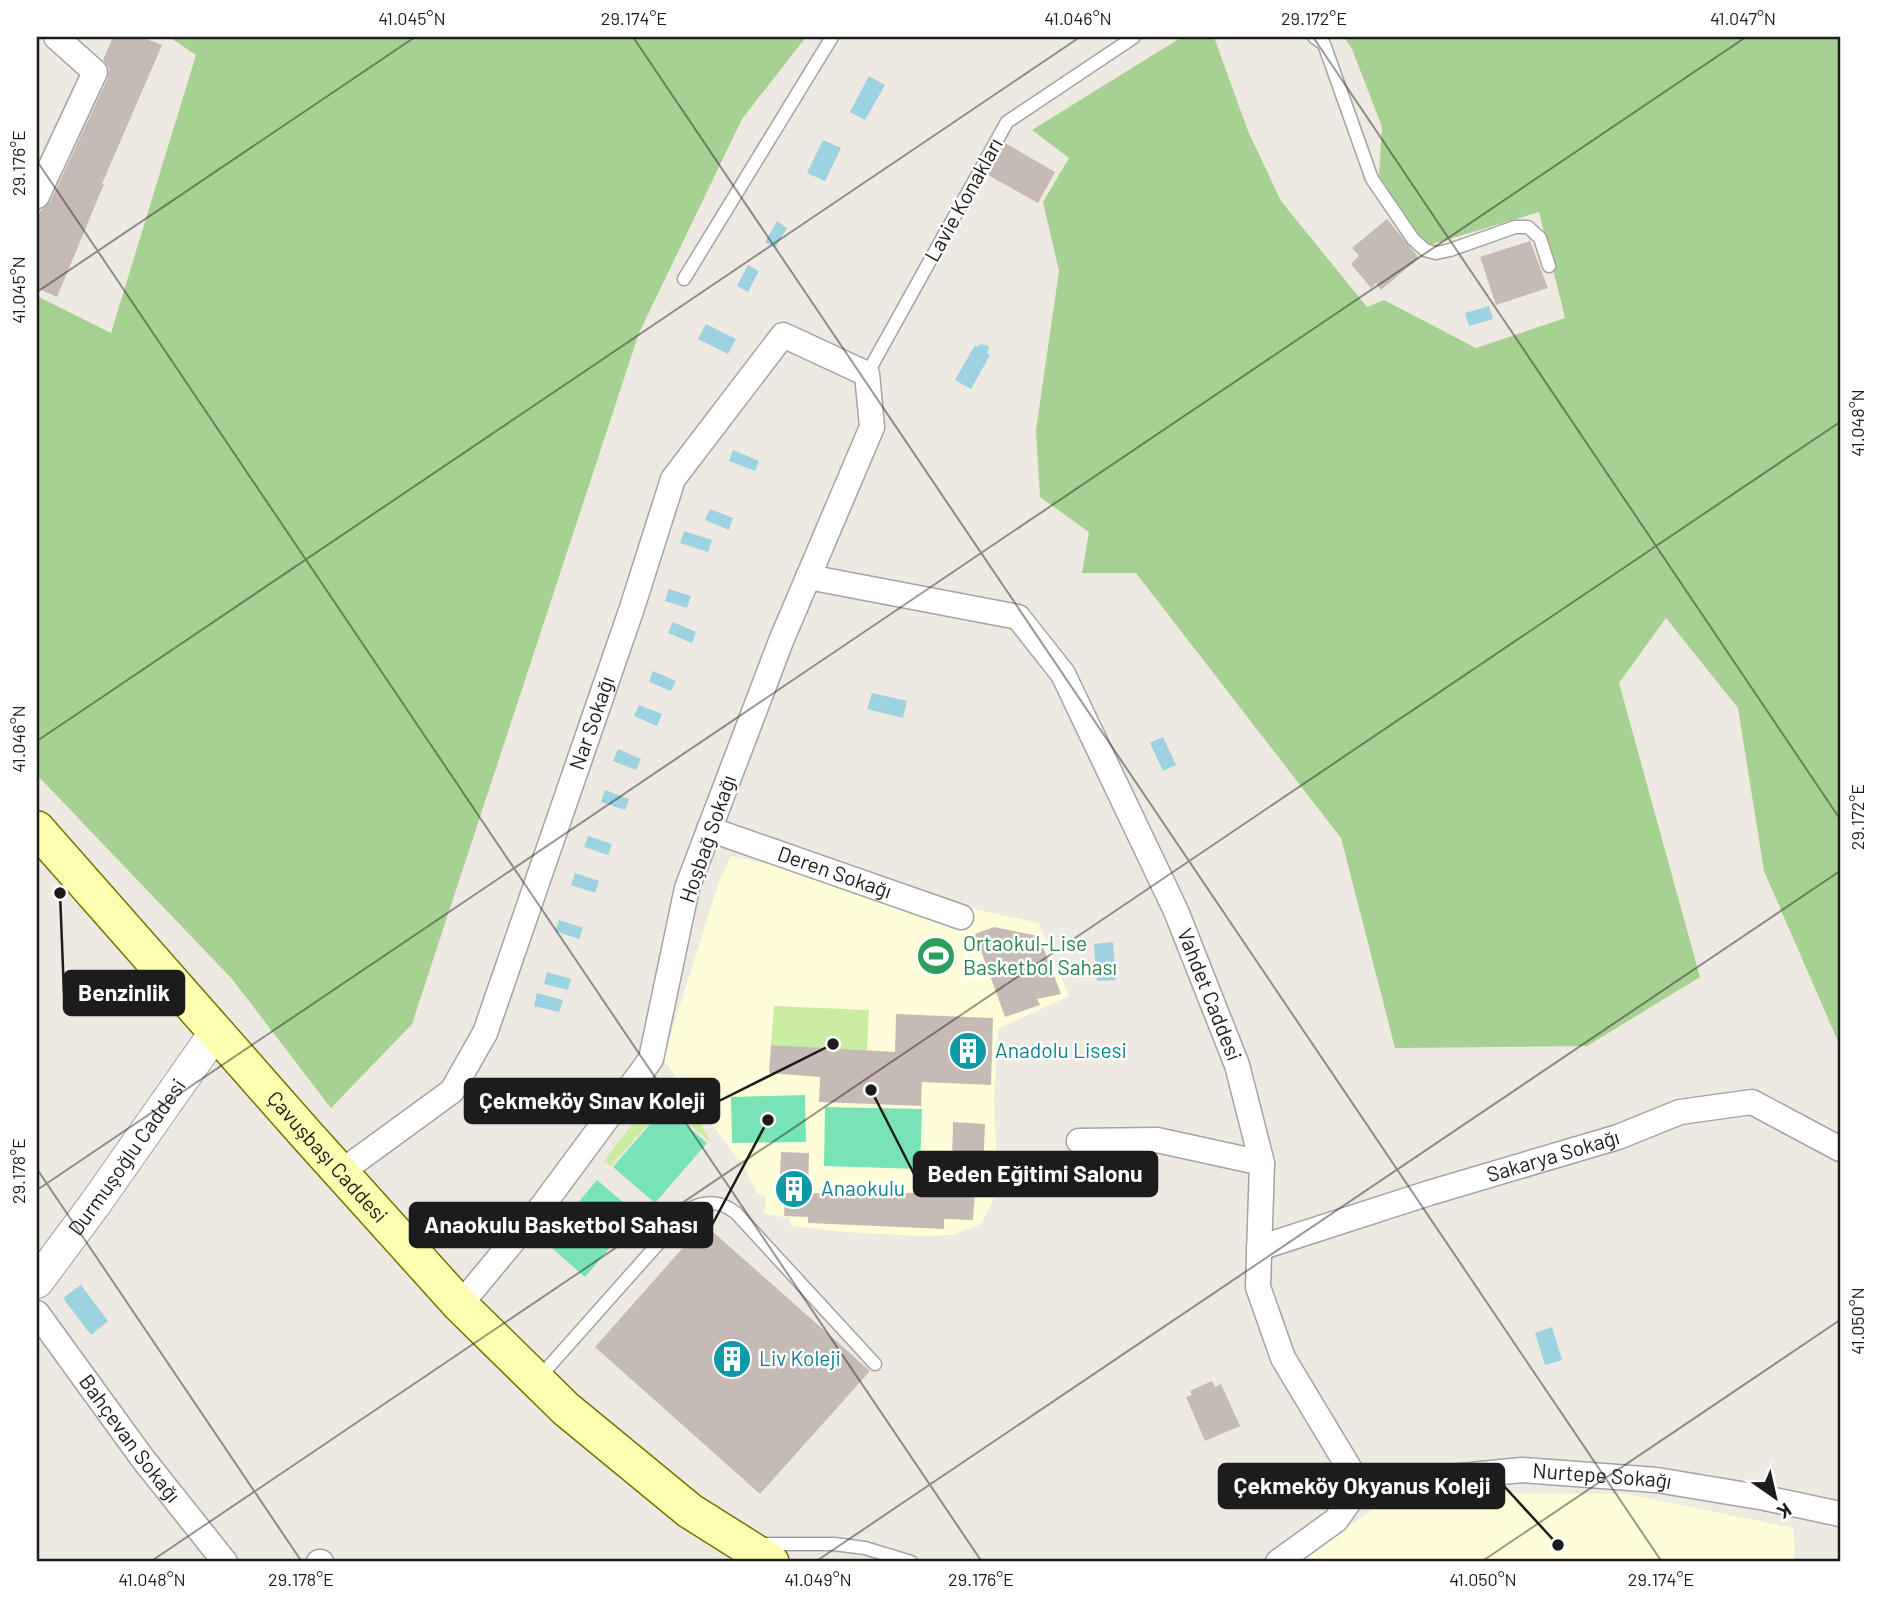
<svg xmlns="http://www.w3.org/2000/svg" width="1877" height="1599" font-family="Barlow,sans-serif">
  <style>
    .education { fill: #fffdd9 }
    .grass { fill: #caeda2 }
    .forest { fill: #a7d192 }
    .pitch { fill: #78e4b6 }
    .water { fill: #9dd3e0 }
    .building { fill: #c6bbb4 }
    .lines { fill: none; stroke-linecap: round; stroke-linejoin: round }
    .service-casing { stroke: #a3a3a3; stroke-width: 15 }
    .minor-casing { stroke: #a3a3a3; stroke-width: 27 }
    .tertiary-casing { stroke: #a3a3a3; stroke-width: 34 }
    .secondary-casing { stroke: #6e7600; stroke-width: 38 }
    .service { stroke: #fff; stroke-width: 12 }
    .minor { stroke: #fff; stroke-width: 24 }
    .tertiary { stroke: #fff; stroke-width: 32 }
    .secondary { stroke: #fdfeaf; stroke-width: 35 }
    .ticks { fill: none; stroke: #1c1c1c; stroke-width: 2; stroke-opacity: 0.45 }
    .labels { text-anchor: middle; stroke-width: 5; stroke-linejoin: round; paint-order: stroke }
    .street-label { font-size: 21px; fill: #1c1c1c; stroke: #fff }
    .leisure-label { font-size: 21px; fill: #27864d; stroke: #fff; text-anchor: start }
    .culture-label { font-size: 21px; fill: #0d838f; stroke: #fff; text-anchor: start }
    .leader { fill: none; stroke: #1c1c1c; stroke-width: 2.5 }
    .callout-dot { fill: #1c1c1c; stroke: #fff; stroke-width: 2.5 }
    .callout { fill: #1c1c1c; stroke: #1c1c1c; stroke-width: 2.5 }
    .callout-label { font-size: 23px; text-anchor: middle; font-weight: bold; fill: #fff }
    .neatline { fill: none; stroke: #1c1c1c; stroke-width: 2.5 }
    .ticks-label { font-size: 18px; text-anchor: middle; fill: #1c1c1c }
  </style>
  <rect width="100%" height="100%" fill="#eee9e1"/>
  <g class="education">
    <polygon points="731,856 1039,923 1069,996 998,1029 994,1102 996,1149 993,1201 981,1224 952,1235 920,1236 844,1232 791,1226 790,1218 764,1214 766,1197 757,1193 745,1169 663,1059 719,882"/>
    <polygon points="1474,1493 1627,1494 1793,1528 1795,1562 1297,1562 1379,1505"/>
  </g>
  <g class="grass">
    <polygon points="774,1006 869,1010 867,1051 771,1045"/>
    <path d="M 673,1085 L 678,1088 L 712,1143 L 665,1105 L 611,1166 L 604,1161 C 617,1145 656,1090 673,1085 Z"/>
  </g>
  <g class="forest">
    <polygon points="169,37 806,37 742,119 639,333 412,1024 331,1108 232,979 37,775 37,296 111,333 196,55"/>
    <polygon points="1182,37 1214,37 1248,131 1281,201 1367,307 1384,300 1476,348 1565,318 1539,212 1426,246 1379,176 1382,127 1352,49 1344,37 1840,37 1840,1046 1764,871 1738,708 1666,618 1619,683 1700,977 1587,1046 1395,1048 1341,838 1136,573 1082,573 1089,532 1040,497 1036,430 1059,271 1043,202 1069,158 1032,130"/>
  </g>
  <g class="pitch">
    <polygon points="927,947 947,948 945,966 925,964"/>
    <polygon points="805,1095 806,1142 732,1143 731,1097"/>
    <polygon points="665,1107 707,1143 655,1203 613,1167"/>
    <polygon points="825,1107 922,1109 920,1169 824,1166"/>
    <polygon points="597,1180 638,1215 585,1277 545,1242"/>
  </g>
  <g class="water">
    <polygon points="869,76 885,85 865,120 850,112"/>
    <polygon points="823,140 841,148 825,181 807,173"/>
    <polygon points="777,221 787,228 775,248 765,242"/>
    <polygon points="748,265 759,271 748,292 737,286"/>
    <polygon points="1489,306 1493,319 1469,326 1465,313"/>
    <polygon points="706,324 736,339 728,354 698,339"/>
    <polygon points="981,344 988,346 989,349 987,353 990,355 971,389 955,380 975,345 977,347"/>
    <polygon points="733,450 759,461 755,471 729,461"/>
    <polygon points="710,509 733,518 729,530 705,520"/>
    <polygon points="684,531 712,540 708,552 680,543"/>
    <polygon points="669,589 691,596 687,608 665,601"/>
    <polygon points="673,622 696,632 692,643 668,633"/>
    <polygon points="653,671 676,681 671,691 649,682"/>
    <polygon points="872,693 907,701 903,718 867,709"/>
    <polygon points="639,705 662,714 657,726 634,716"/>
    <polygon points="1163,737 1176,765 1163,771 1150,743"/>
    <polygon points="618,749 641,759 636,770 613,761"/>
    <polygon points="605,790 629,799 625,810 601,802"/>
    <polygon points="588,836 612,844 608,855 584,847"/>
    <polygon points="575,873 599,881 595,893 571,885"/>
    <polygon points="559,920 583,928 579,939 555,931"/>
    <polygon points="1113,942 1116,980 1097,981 1094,944"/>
    <polygon points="547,972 571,979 568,990 544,984"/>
    <polygon points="537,993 563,1000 559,1012 534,1006"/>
    <polygon points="81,1285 108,1321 91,1335 63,1298"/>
    <polygon points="1552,1327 1562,1360 1545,1365 1535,1333"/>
  </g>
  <g class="building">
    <polygon points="113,37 141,37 162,45 102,184 104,184 57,297 37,288 37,219 41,210 50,202 108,78 109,68 103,60"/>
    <polygon points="1005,143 1055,172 1038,203 988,175"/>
    <polygon points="1387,219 1419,258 1381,290 1376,283 1371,288 1351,264 1359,256 1352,248"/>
    <polygon points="1530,241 1548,288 1496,305 1480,257"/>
    <polygon points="994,927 1039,936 1061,994 1037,999 1040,1005 1005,1017 975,934"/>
    <polygon points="896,1014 993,1018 991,1085 922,1082 921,1106 819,1102 820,1077 769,1073 771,1045 895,1052"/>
    <polygon points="953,1122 985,1124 982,1192 975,1192 973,1220 944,1219 944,1229 808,1223 808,1217 784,1216 785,1191 779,1191 781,1152 809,1153 808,1193 877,1195 877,1192 915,1193 952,1159"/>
    <polygon points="704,1224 870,1371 760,1494 595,1347"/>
    <polygon points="1212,1381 1215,1387 1221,1384 1240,1426 1205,1441 1186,1397 1192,1395 1190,1391"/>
  </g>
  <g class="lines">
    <defs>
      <g id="service">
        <polyline points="1314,37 1324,44 1372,179 1413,239 1425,250 1436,253 1450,250 1515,227 1528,227 1540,238 1549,266"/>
        <polyline points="684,279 832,37"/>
        <polyline points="867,374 1007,122 1134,37"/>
        <path d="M 537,1380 L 688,1210 C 704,1200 721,1201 736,1213 L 875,1364"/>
        <polyline points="760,1544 834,1544 865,1548 911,1562"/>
      </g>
      <g id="minor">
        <polyline points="37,196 95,72 56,37"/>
        <path id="s1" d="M 808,577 L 1018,617 L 1063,674 L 1176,911 L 1237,1065 L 1262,1163 L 1258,1287 L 1283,1358 L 1360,1486 L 1336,1520 L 1278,1562"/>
        <path id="s2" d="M 709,829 L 961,917"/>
        <polyline points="1079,1141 1157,1140 1262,1163"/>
        <path id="s3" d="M 341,1172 L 452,1091 L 485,1033 L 632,608 L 673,479 L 783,335 L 867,374 L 872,427 L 781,641 L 687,888 L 651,1059 L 543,1205 L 460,1305"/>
        <path id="s4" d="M 1259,1248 L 1429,1193 L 1618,1137 L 1680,1112 L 1752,1102 L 1840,1149"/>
        <path id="s5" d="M 37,1313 L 143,1459 L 225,1562"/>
        <path id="s6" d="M 1360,1486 L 1522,1470 L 1657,1480 L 1765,1498 L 1840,1514"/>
        <polyline points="319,1562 321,1562"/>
      </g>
      <g id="tertiary">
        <path id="s7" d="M 37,1282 L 95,1204 L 215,1033"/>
      </g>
      <g id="secondary">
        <path id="s8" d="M 37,829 L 304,1132 L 460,1305 L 566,1409 L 690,1511 L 771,1562"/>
      </g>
    </defs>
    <use href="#service" class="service-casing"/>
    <use href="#minor" class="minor-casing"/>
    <use href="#tertiary" class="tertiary-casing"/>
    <use href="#secondary" class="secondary-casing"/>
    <use href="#service" class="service"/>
    <use href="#minor" class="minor"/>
    <use href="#tertiary" class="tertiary"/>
    <use href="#secondary" class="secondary"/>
  </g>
  <path class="ticks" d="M 633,37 L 1662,1562M 1313,37 L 1840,819M 37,161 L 982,1562M 37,292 L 415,37M 37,741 L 1080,37M 37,1169 L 302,1562M 37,1190 L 1746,37M 150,1562 L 1840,422M 815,1562 L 1840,871M 1481,1562 L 1840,1320"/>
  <defs>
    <symbol id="stadium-disc" viewBox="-11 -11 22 22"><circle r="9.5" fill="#2e9e5b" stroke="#fff"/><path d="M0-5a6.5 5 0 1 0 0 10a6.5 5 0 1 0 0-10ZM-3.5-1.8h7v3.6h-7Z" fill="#fff"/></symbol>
    <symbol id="building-disc" viewBox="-11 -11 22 22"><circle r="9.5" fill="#0f9aa8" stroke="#fff"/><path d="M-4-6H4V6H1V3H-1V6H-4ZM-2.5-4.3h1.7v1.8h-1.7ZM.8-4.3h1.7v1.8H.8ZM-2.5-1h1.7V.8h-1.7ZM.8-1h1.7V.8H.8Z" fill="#fff"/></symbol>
  </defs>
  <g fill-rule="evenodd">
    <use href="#stadium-disc" x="914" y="934" width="44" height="44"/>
    <use href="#building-disc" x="946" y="1029" width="44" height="44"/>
    <use href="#building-disc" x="772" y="1167" width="44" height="44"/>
    <use href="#building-disc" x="710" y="1337" width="44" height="44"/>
  </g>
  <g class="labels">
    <g class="street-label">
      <text transform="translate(964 200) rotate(-61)" y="7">Lavie Konakları</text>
      <text dy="7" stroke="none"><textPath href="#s3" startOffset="532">Nar Sokağı</textPath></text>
      <text transform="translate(708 839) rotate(-71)" y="7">Hoşbağ Sokağı</text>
      <text dy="7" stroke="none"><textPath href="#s2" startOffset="133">Deren Sokağı</textPath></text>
      <text dy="7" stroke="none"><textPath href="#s1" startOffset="639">Vahdet Caddesi</textPath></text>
      <text dy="7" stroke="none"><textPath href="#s4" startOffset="308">Sakarya Sokağı</textPath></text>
      <text dy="7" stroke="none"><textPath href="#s8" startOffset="438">Çavuşbaşı Caddesi</textPath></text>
      <text dy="7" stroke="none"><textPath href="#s7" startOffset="154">Durmuşoğlu Caddesi</textPath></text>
      <text dy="7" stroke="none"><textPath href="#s5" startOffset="156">Bahçevan Sokağı</textPath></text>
      <text dy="7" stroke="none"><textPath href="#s6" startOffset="243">Nurtepe Sokağı</textPath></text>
    </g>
    <g class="leisure-label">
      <text x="963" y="951">Ortaokul-Lise<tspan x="963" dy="24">Basketbol Sahası</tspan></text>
    </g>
    <g class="culture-label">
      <text x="995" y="1058">Anadolu Lisesi</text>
      <text x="821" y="1196">Anaokulu</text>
      <text x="759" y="1366">Liv Koleji</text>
    </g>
  </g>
  <path class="leader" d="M60 893L64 993M833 1044L719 1101M871 1090L914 1174M768 1120L712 1225M1558 1545L1504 1486"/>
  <g class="callout-dot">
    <circle cx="60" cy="893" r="7"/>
    <circle cx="833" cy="1044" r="7"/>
    <circle cx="871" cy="1090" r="7"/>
    <circle cx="768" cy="1120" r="7"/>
    <circle cx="1558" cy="1545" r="7"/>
  </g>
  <g class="callout">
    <rect x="64" y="971" width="120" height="44" rx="7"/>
    <rect x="465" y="1079" width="254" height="44" rx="7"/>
    <rect x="914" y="1152" width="243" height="44" rx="7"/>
    <rect x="410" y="1203" width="302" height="44" rx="7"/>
    <rect x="1219" y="1464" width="285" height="44" rx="7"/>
  </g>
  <g class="callout-label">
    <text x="124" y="1001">Benzinlik</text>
    <text x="592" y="1109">Çekmeköy Sınav Koleji</text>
    <text x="1035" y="1182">Beden Eğitimi Salonu</text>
    <text x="561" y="1233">Anaokulu Basketbol Sahası</text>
    <text x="1362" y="1494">Çekmeköy Okyanus Koleji</text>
  </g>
  <rect width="1877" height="1599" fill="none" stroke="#ffffff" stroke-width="77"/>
  <g transform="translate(1775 1497) rotate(146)" stroke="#ffffff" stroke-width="5" paint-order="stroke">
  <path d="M0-5L12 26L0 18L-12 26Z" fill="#1c1c1c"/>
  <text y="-10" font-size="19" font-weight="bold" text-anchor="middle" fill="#1c1c1c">K</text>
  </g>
  <rect x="38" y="38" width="1801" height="1522" class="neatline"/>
  <g class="ticks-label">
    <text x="412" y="25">41.045°N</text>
    <text x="634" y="25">29.174°E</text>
    <text x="1078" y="25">41.046°N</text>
    <text x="1314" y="25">29.172°E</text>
    <text x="1743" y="25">41.047°N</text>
    <text transform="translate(19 163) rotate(-90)" y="6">29.176°E</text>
    <text transform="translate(19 290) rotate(-90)" y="6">41.045°N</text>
    <text transform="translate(1858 423) rotate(-90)" y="6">41.048°N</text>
    <text transform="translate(19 739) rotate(-90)" y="6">41.046°N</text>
    <text transform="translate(1858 817) rotate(-90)" y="6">29.172°E</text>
    <text transform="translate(19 1171) rotate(-90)" y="6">29.178°E</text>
    <text transform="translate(1858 1321) rotate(-90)" y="6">41.050°N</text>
    <text x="152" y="1586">41.048°N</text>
    <text x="301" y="1586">29.178°E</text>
    <text x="818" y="1586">41.049°N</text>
    <text x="981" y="1586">29.176°E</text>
    <text x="1483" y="1586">41.050°N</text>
    <text x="1661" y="1586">29.174°E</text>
  </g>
</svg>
